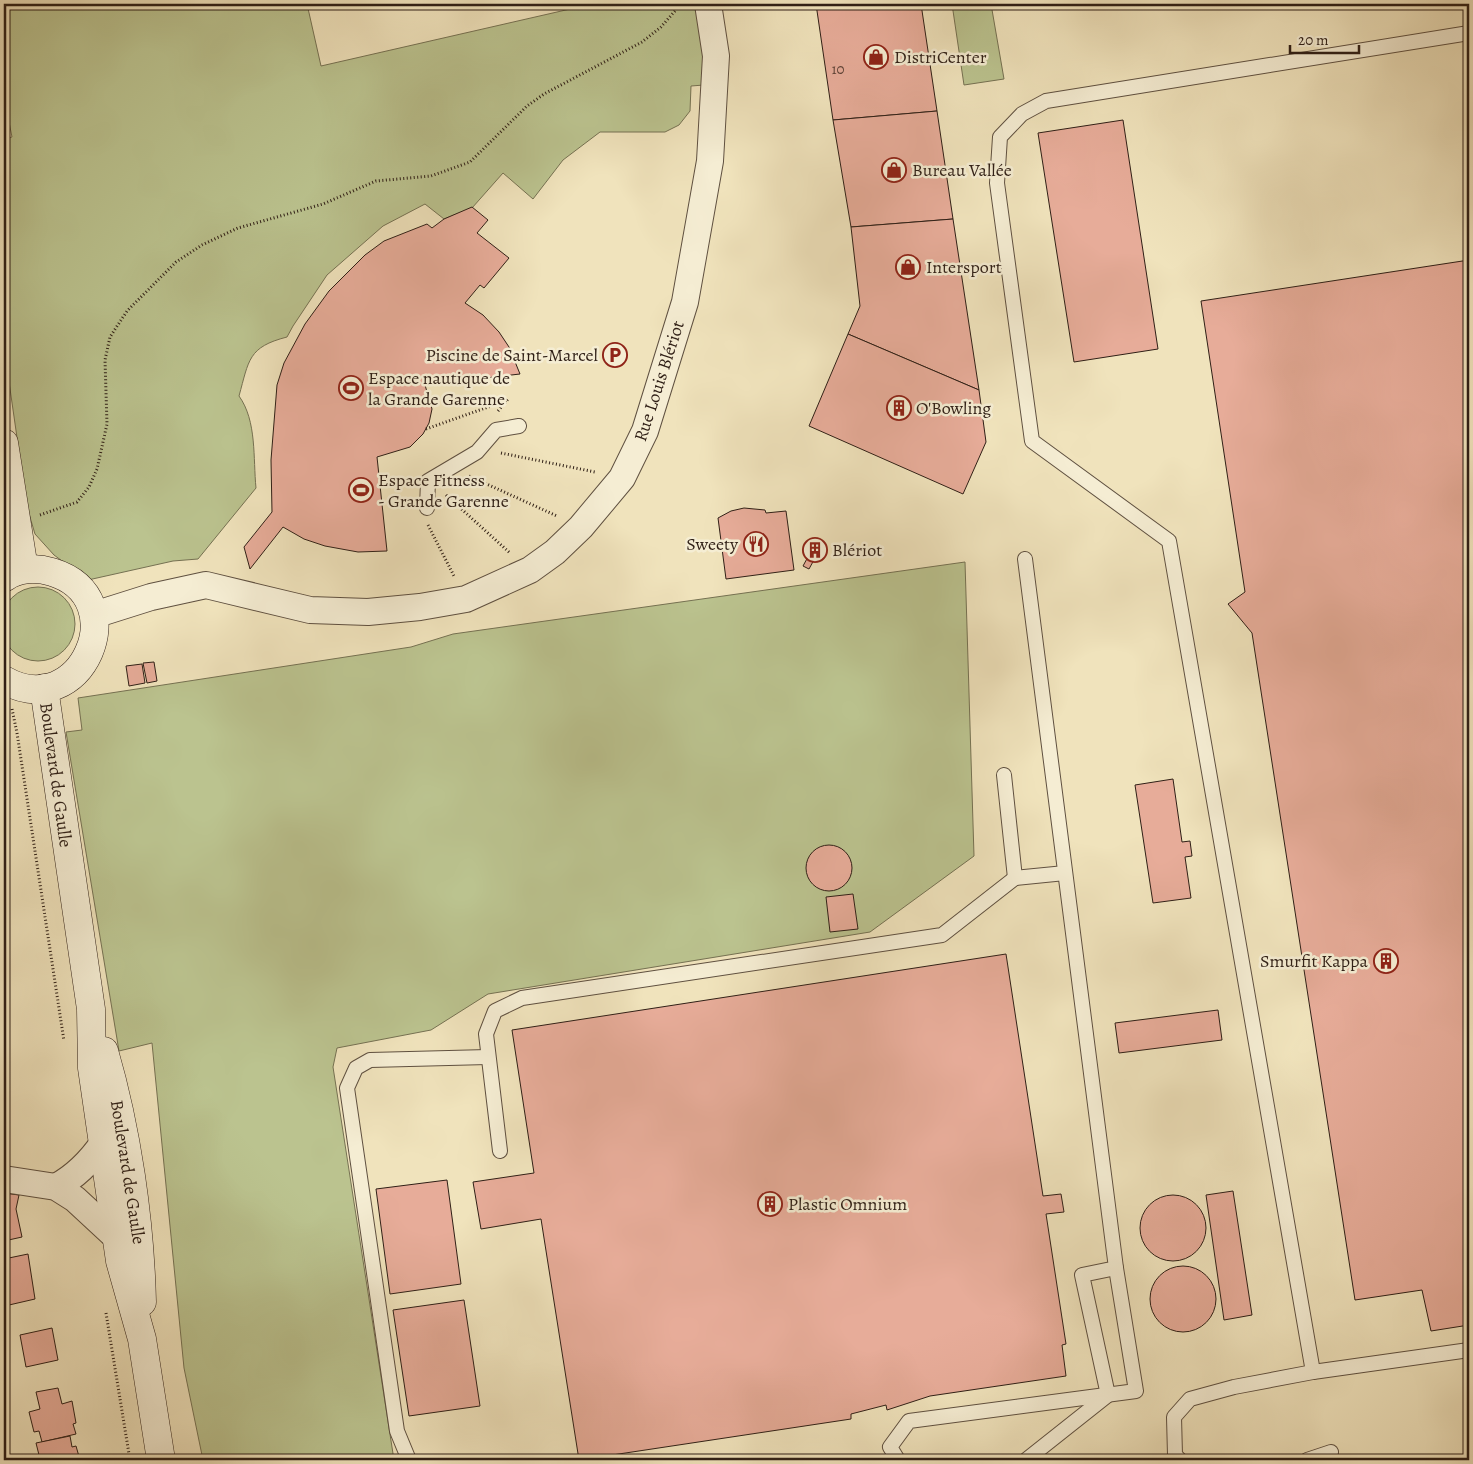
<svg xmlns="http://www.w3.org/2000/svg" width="1473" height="1464" font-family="Alegreya,serif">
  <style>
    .green { fill: #bbc38f; stroke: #757152 }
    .building { fill: #e7ac99; stroke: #2f1f16 }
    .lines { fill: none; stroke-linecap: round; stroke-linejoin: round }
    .lane-casing { stroke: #5f5040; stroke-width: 16 }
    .street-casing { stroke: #5f5040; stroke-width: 28 }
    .secondary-casing { stroke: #2f1f16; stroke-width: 29 }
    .path { stroke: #2f1f16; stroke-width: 3; stroke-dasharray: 1 2.5; stroke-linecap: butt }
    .lane { stroke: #f5edd3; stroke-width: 14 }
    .street { stroke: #f5edd3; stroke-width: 26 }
    .secondary { stroke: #f5edd3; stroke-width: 28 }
    .labels { text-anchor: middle; stroke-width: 5; stroke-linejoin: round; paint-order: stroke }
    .number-label { font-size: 15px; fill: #5d4237 }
    .poi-label { font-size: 18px; fill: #2f1f16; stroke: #f5edd3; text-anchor: start }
    .street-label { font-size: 18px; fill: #2f1f16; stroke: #f5edd3 }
  </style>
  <rect width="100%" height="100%" fill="#f0e3bc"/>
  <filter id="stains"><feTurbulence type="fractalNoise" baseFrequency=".004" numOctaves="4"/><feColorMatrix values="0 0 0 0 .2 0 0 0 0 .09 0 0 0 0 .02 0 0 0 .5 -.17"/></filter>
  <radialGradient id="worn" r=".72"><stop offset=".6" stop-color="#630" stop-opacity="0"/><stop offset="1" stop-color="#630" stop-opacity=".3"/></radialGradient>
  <g class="green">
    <path d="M 4,4 L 307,4 L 321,66 L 592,4 L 699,4 L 704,39 L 704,85 L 691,86 L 690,111 L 679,125 L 665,132 L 600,132 L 563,160 L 533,199 L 503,173 L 472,208 L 444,219 L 425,204 L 383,226 L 327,275 L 293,326 L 287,337 C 248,347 249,360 239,396 C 257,421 253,458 256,488 L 198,559 L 173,561 L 88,580 L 54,555 L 35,534 L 27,507 L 4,347 L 4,139 L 12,137 L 4,97 Z"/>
    <polygon points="952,4 991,4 1004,79 964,85"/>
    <polygon points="965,562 974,856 870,932 488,994 431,1030 337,1048 333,1067 394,1460 203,1460 184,1368 152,1043 119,1051 66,732 82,730 78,698 411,647 453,634"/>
    <circle cx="38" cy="624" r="37"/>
  </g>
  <g class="building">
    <polygon points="816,4 921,4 937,111 833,120"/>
    <polygon points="937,111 953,219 851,227 833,120"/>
    <polygon points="1123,120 1158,349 1074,362 1038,133"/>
    <polygon points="472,207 488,220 477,233 509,258 484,288 480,285 465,303 483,315 499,332 509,347 520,374 425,385 432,409 429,423 423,434 410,447 377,457 387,551 358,552 325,546 304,539 283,527 250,569 244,547 272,512 271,460 277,385 284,363 305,324 329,291 365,255 384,241 427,224 432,228 444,219"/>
    <polygon points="953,219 979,390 848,334 860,306 851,227"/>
    <polygon points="1469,260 1469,1325 1431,1331 1422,1290 1355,1300 1252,633 1228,604 1245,592 1201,301"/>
    <polygon points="848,334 979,390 986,442 963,494 809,426"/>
    <polygon points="744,508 765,510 766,513 786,511 794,570 726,579 718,518 731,511"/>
    <polygon points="814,543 821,546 815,558 809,555"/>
    <polygon points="809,555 815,558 809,569 803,566"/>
    <polygon points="154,662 157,681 147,683 143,663"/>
    <polygon points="142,664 145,683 129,686 126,666"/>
    <polygon points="1173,779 1182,842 1190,841 1192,856 1185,857 1191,898 1153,903 1135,785"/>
    <circle cx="829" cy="868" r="23"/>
    <polygon points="853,894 858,929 830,932 826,897"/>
    <polygon points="1006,954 1043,1196 1061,1194 1064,1212 1046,1214 1066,1344 1062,1345 1066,1376 930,1396 887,1410 886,1405 851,1414 851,1419 579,1460 541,1219 481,1229 473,1182 534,1173 512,1030"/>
    <polygon points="1218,1010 1222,1040 1119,1053 1115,1023"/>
    <polygon points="447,1180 461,1284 390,1294 376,1189"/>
    <polygon points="1233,1191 1252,1315 1224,1320 1206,1195"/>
    <polygon points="4,1193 19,1195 16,1209 22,1237 4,1241"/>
    <circle cx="1173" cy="1228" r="33"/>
    <polygon points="28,1254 35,1299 9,1305 4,1299 4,1259"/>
    <circle cx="1183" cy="1299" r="33"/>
    <polygon points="464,1300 480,1406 409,1416 393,1310"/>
    <polygon points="52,1328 58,1360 26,1367 20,1335"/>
    <polygon points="58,1388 62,1404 72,1401 76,1423 73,1424 76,1434 42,1442 39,1431 34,1432 29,1412 40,1409 36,1392"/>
    <polygon points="70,1436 72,1447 76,1446 80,1460 35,1460 34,1455 39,1455 36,1443"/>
  </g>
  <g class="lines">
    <defs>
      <g id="lane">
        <polyline points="1469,33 1046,101 1022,114 1000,137 997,183 1032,441 1169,541 1313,1372 1469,1350"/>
        <polyline points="427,508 428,481 477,452 496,430 519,426"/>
        <polyline points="1025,559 1116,1268 1082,1275 1108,1395 1026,1460"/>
        <polyline points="1004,775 1015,878 1065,873"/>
        <polyline points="500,1151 486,1034 495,1011 522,998 942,935 1015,878"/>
        <polyline points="409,1460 397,1431 347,1088 356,1068 370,1060 488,1057"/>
        <polyline points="898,1460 890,1447 909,1421 1136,1391 1116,1268"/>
        <polyline points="1180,1460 1175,1455 1174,1417 1190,1399 1234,1387 1313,1372"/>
        <polyline points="1307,1460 1331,1452"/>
      </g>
      <g id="street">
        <polyline points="94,615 151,597 206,585 310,610 368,612 420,607 466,599 530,570 555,552 581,527 622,478 645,431 685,302 710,161 716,56 708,4"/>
        <polyline points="4,1179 56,1187 75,1199 116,1237"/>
        <path d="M 56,1187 C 76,1176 90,1162 103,1143"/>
      </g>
      <g id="secondary">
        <polyline points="4,443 24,569"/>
        <path d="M 4,578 C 17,568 36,567 52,572 C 137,598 81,724 4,680"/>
        <polyline points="44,688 91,1009 92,1068 120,1261 142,1339 161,1460"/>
        <path d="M 104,1051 C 127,1130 140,1220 142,1302"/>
      </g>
    </defs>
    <use href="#lane" class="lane-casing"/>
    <use href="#street" class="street-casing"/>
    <use href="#secondary" class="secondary-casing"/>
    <g class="path">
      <polyline points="498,411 508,399"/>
      <polyline points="426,429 508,400"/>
      <polyline points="501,453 595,472"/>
      <polyline points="469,476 557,516"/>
      <polyline points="446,495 510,553"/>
      <polyline points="40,515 77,502 89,487 97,469 107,424 105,360 110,337 127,311 176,262 202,245 238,228 323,204 376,181 431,176 470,162 527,106 544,94 642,42 661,27 681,4"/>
      <polyline points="428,525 455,578"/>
      <polyline points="12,709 17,733 64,1041"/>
      <polyline points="106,1313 130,1460"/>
    </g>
    <use href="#lane" class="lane"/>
    <use href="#street" class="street"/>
    <use href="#secondary" class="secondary"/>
  </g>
  <defs>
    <symbol id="shop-ring" viewBox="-11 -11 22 22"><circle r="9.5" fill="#f5edd3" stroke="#8f2418" stroke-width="1.5"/><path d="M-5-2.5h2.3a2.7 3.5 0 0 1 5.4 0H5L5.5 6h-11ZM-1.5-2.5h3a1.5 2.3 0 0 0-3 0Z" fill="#8f2418"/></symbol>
    <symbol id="parking-ring" viewBox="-11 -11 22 22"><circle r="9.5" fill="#f5edd3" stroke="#8f2418" stroke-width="1.5"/><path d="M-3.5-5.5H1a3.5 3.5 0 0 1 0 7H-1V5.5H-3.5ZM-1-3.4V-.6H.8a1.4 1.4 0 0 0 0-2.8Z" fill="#8f2418"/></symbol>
    <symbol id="stadium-ring" viewBox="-11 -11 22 22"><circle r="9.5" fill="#f5edd3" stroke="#8f2418" stroke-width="1.5"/><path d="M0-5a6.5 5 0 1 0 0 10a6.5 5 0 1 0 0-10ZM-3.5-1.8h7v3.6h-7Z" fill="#8f2418"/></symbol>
    <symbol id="building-ring" viewBox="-11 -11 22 22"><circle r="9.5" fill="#f5edd3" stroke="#8f2418" stroke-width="1.5"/><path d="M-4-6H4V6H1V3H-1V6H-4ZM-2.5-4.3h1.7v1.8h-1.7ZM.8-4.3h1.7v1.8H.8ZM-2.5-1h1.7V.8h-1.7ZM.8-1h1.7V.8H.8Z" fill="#8f2418"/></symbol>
    <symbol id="restaurant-ring" viewBox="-11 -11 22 22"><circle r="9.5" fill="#f5edd3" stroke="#8f2418" stroke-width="1.5"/><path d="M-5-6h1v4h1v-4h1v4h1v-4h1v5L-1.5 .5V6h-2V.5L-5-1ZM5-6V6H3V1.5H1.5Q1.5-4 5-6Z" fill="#8f2418"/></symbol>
  </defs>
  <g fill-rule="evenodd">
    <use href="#shop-ring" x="862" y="43" width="28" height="28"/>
    <use href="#shop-ring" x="880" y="156" width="28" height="28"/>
    <use href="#shop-ring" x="894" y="253" width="28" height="28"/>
    <use href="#parking-ring" x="601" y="341" width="28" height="28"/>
    <use href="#stadium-ring" x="337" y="374" width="28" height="28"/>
    <use href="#building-ring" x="885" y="394" width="28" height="28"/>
    <use href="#stadium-ring" x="347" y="476" width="28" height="28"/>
    <use href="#restaurant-ring" x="742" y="530" width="28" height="28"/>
    <use href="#building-ring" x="801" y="536" width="28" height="28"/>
    <use href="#building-ring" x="1372" y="947" width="28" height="28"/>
    <use href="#building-ring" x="756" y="1190" width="28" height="28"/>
  </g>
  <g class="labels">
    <g class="number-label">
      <text x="838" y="74">10</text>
    </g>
    <g class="poi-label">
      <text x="894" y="63">DistriCenter</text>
      <text x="912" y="176">Bureau Vallée</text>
      <text x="926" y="273">Intersport</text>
      <text x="598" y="361" text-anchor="end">Piscine de Saint-Marcel</text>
      <text x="368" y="384">Espace nautique de<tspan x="368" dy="21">la Grande Garenne</tspan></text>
      <text x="916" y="414">O'Bowling</text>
      <text x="378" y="486">Espace Fitness<tspan x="378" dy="21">- Grande Garenne</tspan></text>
      <text x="738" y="550" text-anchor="end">Sweety</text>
      <text x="832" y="556">Blériot</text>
      <text x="1368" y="967" text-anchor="end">Smurfit Kappa</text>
      <text x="788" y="1210">Plastic Omnium</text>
    </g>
    <g class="street-label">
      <text transform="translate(659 381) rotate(-72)" y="6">Rue Louis Blériot</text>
      <text transform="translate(56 775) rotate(82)" y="6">Boulevard de Gaulle</text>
      <text transform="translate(128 1172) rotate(81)" y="6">Boulevard de Gaulle</text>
    </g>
  </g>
  <rect width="1473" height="1464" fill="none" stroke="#f0e3bc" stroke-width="20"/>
  <rect x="5" y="5" width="1463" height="1454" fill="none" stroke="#2f1f16" stroke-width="2.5"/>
  <rect x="10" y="10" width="1453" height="1444" fill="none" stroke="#2f1f16"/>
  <path d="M1290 45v8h69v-8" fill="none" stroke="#2f1f16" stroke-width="2.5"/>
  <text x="1298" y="45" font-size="15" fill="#2f1f16" stroke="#f5edd3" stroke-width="4" paint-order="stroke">20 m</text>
  <rect width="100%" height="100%" filter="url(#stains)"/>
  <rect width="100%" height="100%" fill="url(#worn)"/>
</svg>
